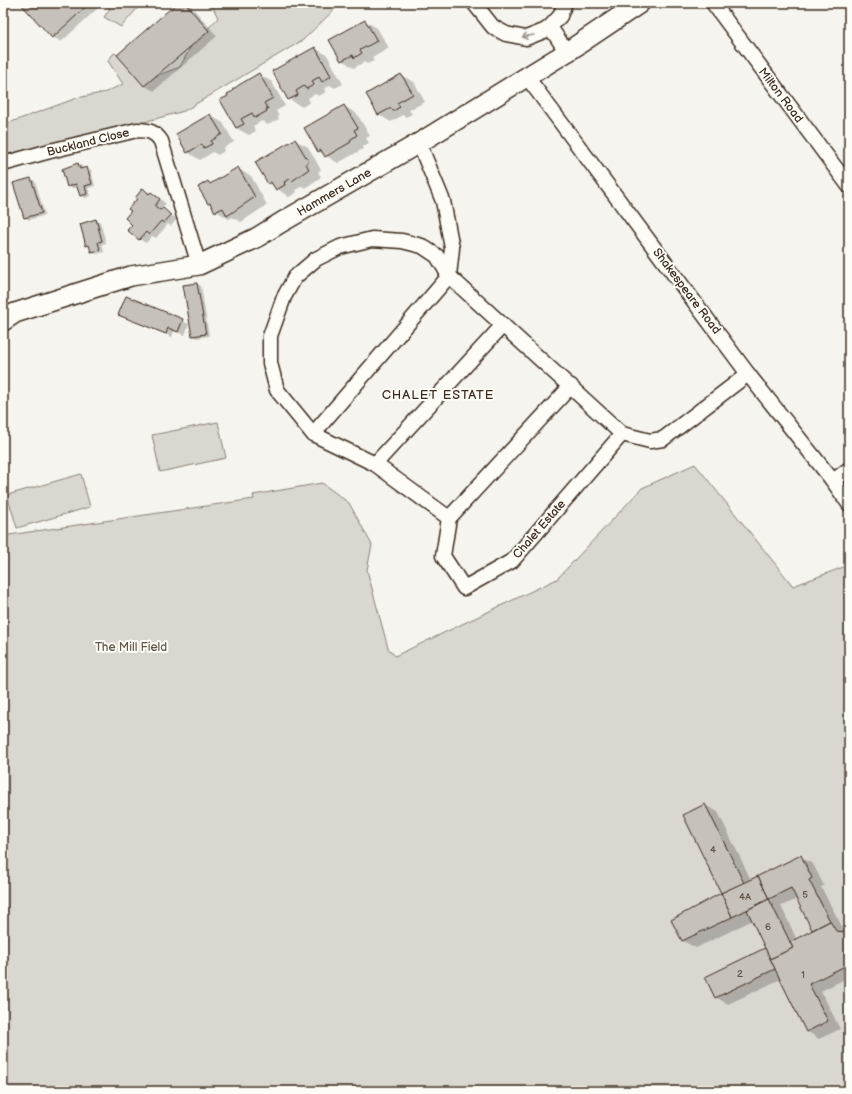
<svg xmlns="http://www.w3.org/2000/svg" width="852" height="1094" font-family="'Balsamiq Sans',sans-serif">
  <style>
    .green { fill: #dad6d0; stroke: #8a8077 }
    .shadow { fill: #0003; fill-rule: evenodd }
    .building { fill: #c7c1bb; stroke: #3b2a1e }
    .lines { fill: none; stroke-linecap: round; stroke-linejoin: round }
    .street-casing { stroke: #3b2a1e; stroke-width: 17 }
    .secondary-casing { stroke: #3b2a1e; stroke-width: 22 }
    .street { stroke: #fdfcf7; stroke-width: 14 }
    .secondary { stroke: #fdfcf7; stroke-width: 19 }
    .oneway { stroke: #9c938a }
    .labels { text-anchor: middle; stroke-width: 4; stroke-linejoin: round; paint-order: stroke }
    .number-label { font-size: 10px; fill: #5e5045 }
    .street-label { font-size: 12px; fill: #3b2a1e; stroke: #fdfcf7 }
    .park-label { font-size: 12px; fill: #63554a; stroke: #fdfcf7 }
    .neighbourhood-label { font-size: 13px; letter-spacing: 1px; fill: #3b2a1e; stroke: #fdfcf7 }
  </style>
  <rect width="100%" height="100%" fill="#f5f4ee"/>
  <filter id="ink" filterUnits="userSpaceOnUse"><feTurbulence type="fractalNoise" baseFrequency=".025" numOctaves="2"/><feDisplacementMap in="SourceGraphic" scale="8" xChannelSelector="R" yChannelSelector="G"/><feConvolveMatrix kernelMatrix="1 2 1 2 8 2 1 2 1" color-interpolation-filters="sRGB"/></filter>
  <g filter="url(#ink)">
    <g class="green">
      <polygon points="104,3 142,3 121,27 104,17 110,9"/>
      <polygon points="211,3 341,3 303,40 184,111 71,142 3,155 3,125 77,98 106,92 123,84 108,61 114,53 130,61 142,81 180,67 191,46 218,18"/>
      <polygon points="218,422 226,458 160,472 152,435"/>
      <polygon points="695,464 793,586 849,565 849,1091 3,1091 3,537 9,535 254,499 253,495 322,483 349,503 372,545 367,570 388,648 395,656 557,579 642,488"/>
      <polygon points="81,474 90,507 17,528 7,495"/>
    </g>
    <g class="shadow">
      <polygon points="21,3 96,3 99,7 61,42 53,37"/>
      <polygon points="179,3 186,3 190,5 217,36 154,91 145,86 119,55"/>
      <polygon points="365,21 377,28 389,48 372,58 374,61 367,64 364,62 354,68 342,60"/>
      <polygon points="315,48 327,55 343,84 335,88 330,85 324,89 326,92 319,96 315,94 308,98 310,102 302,107 289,99 273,71"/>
      <polygon points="259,74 272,82 285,106 276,111 279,116 278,117 279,119 268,125 262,121 253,126 256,131 249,135 236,128 229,96"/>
      <polygon points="401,75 414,82 425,102 409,110 412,114 406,117 403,115 391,122 379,115 367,94"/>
      <polygon points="344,106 357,114 370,136 366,138 369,143 362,147 363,149 338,163 318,151"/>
      <polygon points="210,115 223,123 234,142 223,148 224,151 218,155 213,152 200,160 187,152"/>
      <polygon points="295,140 308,147 321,170 318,172 321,177 305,188 302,186 296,190 297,192 289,197 269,183"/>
      <polygon points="78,164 82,166 83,169 87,168 91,170 95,186 88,188 91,196 85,198 81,195 78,187 72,188 68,186"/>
      <polygon points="238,169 251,176 267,205 241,222 232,217 229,219 216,211 213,206 209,204 208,182 211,184"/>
      <polygon points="31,179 35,181 45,215 29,220 25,217"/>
      <polygon points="143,189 158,197 166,204 161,208 177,219 171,226 168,224 156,238 152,236 146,243 139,239 134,224 132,211"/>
      <polygon points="96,220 100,222 106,243 102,244 104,252 96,254 92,252 90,247 87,245"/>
      <polygon points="197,284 201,286 209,336 197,338 193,336"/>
      <polygon points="126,297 189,324 185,335 174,331 172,337 126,318"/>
      <path d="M 705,805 L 718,812 L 751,880 L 801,857 L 813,864 L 824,886 L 821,887 L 846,934 L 849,936 L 849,977 L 821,991 L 840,1029 L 819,1039 L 807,1031 L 781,979 L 728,1004 L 715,997 L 766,949 L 753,920 L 696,948 L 683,941 L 672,920 L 722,894 ZM 798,899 L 814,931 L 797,940 L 781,906 Z"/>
      <polygon points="128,1088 133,1091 124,1091"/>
    </g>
    <g class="building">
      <polygon points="20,3 90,3 52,38"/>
      <polygon points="177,3 185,3 209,31 144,86 117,55"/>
      <polygon points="365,20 377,41 360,50 362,53 354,58 353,55 341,61 329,40"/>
      <polygon points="315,47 331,76 322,82 319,77 312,81 314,85 306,89 304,86 296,91 298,95 288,100 272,71"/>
      <polygon points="259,73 273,98 264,103 268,109 266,109 267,111 255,118 252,113 241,119 244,124 236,128 220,100 228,96 227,94 233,91 232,90 239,85"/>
      <polygon points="401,74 413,94 397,103 400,107 393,111 391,108 378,115 366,94"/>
      <polygon points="344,105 358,128 354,130 357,135 350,140 351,142 325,157 321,150 318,152 304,128"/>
      <polygon points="210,114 222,134 211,141 212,144 204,148 202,144 187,153 176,134"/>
      <polygon points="295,139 309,162 306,164 309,169 292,181 290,179 284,182 285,185 276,190 271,182 268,184 255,162"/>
      <polygon points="78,163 80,169 87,167 92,184 85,186 87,194 80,196 76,184 67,187 62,169"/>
      <polygon points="238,167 255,197 227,216 223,208 215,212 210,203 208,204 198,187 208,181 210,184"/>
      <polygon points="31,178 42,213 24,218 13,183"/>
      <polygon points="143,188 149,194 151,192 160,199 155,206 160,210 163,208 171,215 164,223 161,221 149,235 146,232 139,240 127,230 132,225 125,218 131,211 128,209 137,199 135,198"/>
      <polygon points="96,219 102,241 98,242 100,250 91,252 89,245 86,246 80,224"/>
      <polygon points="197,283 206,334 192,336 183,285"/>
      <polygon points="126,296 183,319 178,332 168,328 166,334 118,315"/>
      <polygon points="705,804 744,883 721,893 683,815"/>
      <polygon points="801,855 812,878 809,880 830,921 812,930 791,888 769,899 758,876"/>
      <polygon points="758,876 769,899 732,917 721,893"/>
      <polygon points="721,893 732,917 682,941 671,920"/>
      <polygon points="769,899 793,948 770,959 747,910"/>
      <polygon points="830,921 836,931 845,932 849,935 849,958 846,960 849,964 809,984 828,1021 806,1032 770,959 793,948 790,942"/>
      <polygon points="765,948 775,969 715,998 705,977"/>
    </g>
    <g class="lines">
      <defs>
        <g id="street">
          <polyline points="474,3 493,27 506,34 526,38 544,31 550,27 560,16 565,3"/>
          <polyline points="713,3 849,186"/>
          <polyline points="550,27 567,52"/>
          <polyline points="527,77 748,374 833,481 849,504"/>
          <path d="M 3,164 L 50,151 L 137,130 C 149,130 155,132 161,141 L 199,265"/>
          <polyline points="571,386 449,518 443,556 464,588 512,561 622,434"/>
          <polyline points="313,434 449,276 452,248 443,201 419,143"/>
          <polyline points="375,464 503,325"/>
          <polyline points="833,481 849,469"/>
          <polyline points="449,518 375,464 313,434 277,390 270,363 270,336 284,297 295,277 316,259 340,247 372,239 402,241 422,246 437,256 449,276 622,434 650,441 663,439 748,374"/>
        </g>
        <polyline id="secondary" points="3,321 15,313 131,276 199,265 256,238 282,222 419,143 567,52 640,3"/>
      </defs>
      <use href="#street" class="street-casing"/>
      <use href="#secondary" class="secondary-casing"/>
      <use href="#street" class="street"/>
      <use href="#secondary" class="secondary"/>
    </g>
    <defs><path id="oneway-shaft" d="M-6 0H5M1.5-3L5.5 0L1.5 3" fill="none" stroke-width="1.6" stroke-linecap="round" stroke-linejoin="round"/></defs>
    <use class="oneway" href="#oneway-shaft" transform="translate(528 36) rotate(170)"/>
  </g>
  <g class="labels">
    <g class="number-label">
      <text x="713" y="853">4</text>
      <text x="805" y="898">5</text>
      <text x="745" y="900">4A</text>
      <text x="768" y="930">6</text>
      <text x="740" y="977">2</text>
      <text x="803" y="978">1</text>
    </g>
    <g class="street-label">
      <text transform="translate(781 95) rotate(53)" y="4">Milton Road</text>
      <text transform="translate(88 142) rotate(-14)" y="4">Buckland Close</text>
      <text transform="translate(334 192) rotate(-30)" y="4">Hammers Lane</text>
      <text transform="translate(687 291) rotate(53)" y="4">Shakespeare Road</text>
      <text transform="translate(539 529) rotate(-49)" y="4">Chalet Estate</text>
    </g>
    <g class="park-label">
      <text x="131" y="651">The Mill Field</text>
    </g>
    <g class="neighbourhood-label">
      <text x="438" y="399">CHALET ESTATE</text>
    </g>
  </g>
  <rect width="852" height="1094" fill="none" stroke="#fdfcf7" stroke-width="16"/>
  <rect x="8" y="8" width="836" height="1078" fill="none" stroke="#3b2a1e" stroke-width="1.5" filter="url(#ink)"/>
</svg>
